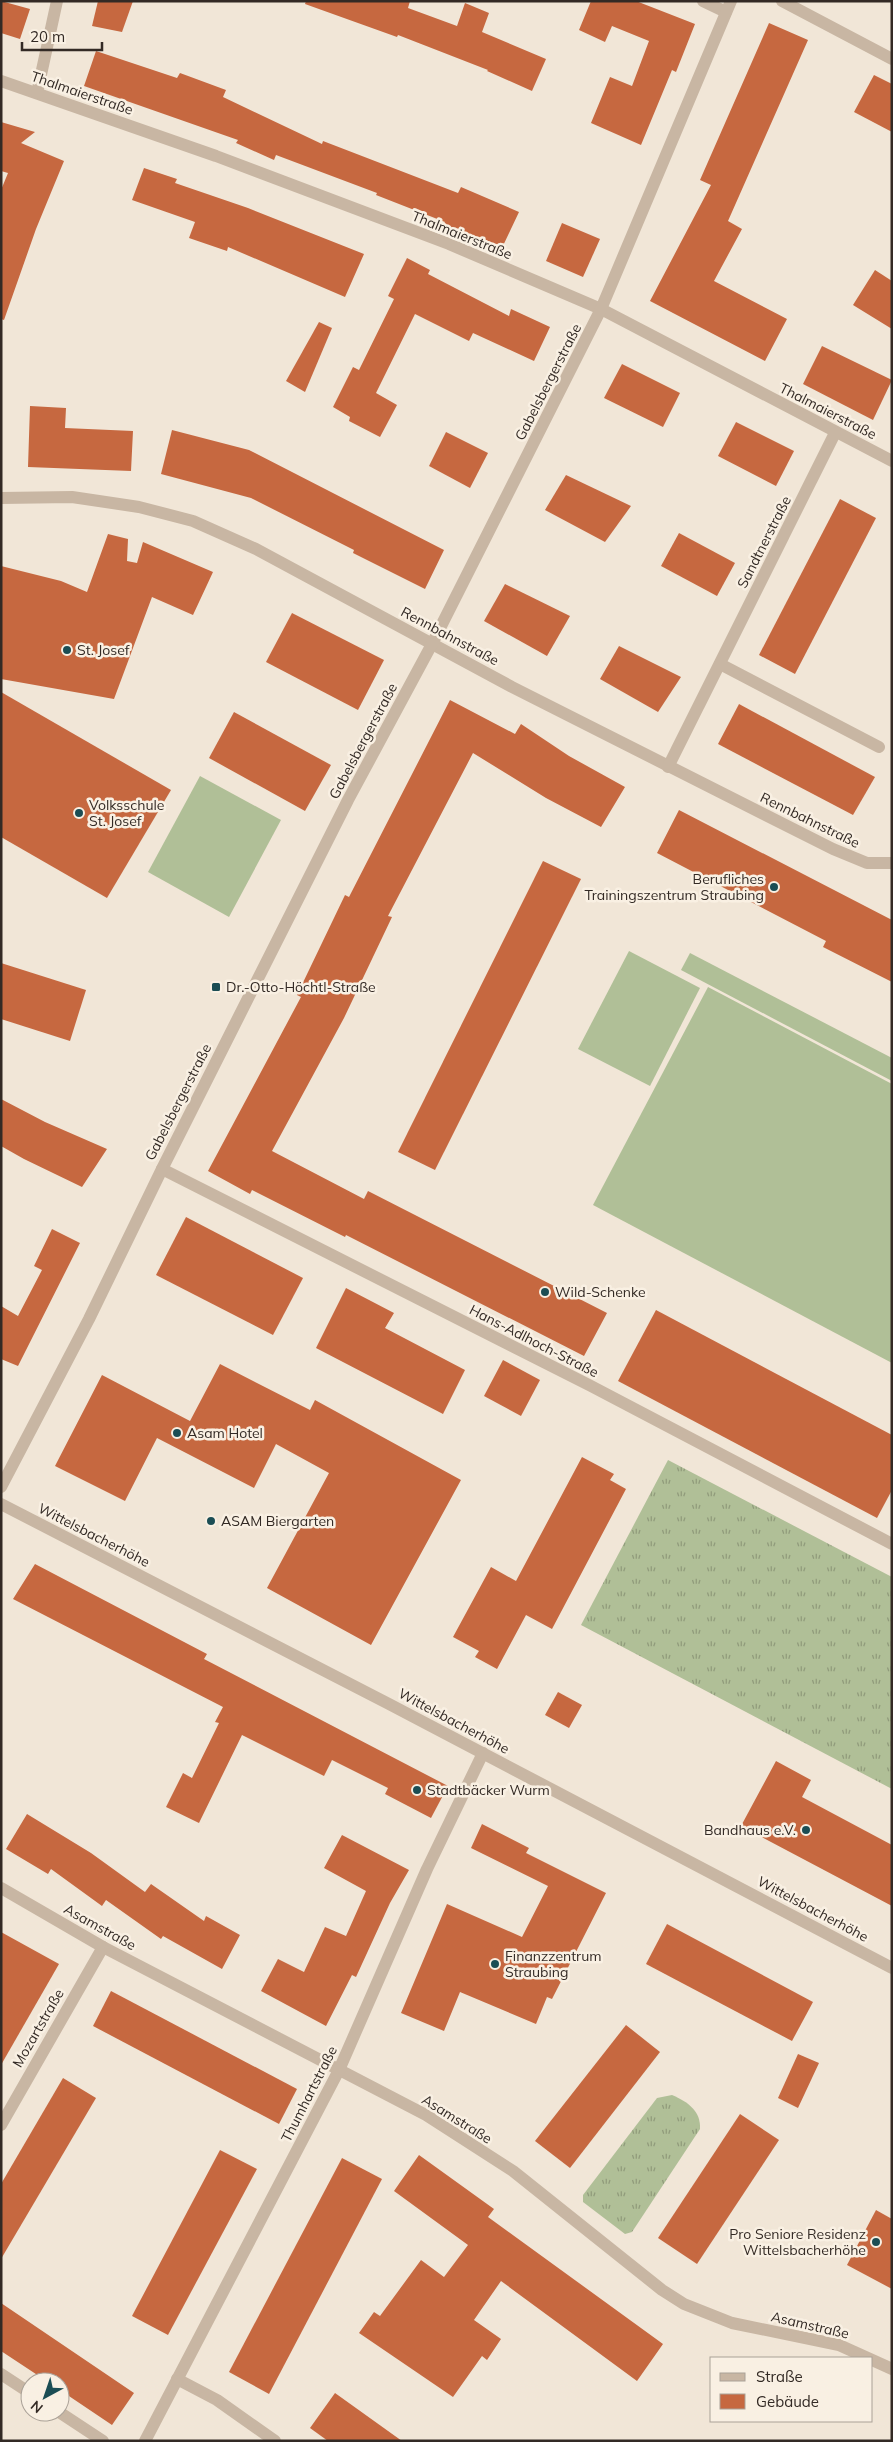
<svg xmlns="http://www.w3.org/2000/svg" width="893" height="2442" font-family="Mulish,sans-serif">
  <style>
    .grass { fill: url(#grass-tufts) }
    .pitch { fill: #b0bf97 }
    .building { fill: #c66840 }
    .lines { fill: none; stroke-linecap: round; stroke-linejoin: round }
    .minor { stroke: #c8b6a3; stroke-width: 12 }
    .poi-dot { fill: #1b4d54; stroke: #f9f0e3; stroke-width: 2 }
    .labels { text-anchor: middle; stroke-width: 5; stroke-linejoin: round; paint-order: stroke }
    .street-label { font-size: 14px; fill: #332a25; stroke: #f9f0e3 }
    .poi-label { font-size: 14px; fill: #332a25; stroke: #f9f0e3; text-anchor: start }
  </style>
  <defs>
    <pattern id="grass-tufts" width="24" height="20" patternUnits="userSpaceOnUse" patternTransform="scale(1.25)"><rect width="24" height="20" fill="#b0bf97"/><path d="M3 7l-1-3M5 7V3M7 7l1-3M15 17l-1-3M17 17v-4M19 17l1-3" fill="none" stroke="#909b7b"/></pattern>
  </defs>
  <rect width="100%" height="100%" fill="#f1e6d7"/>
  <g class="grass">
    <polygon points="668,1460 892,1577 892,1789 581,1625"/>
    <path d="M 672,2095 C 688,2102 701,2111 700,2129 L 632,2232 L 625,2234 L 583,2202 L 583,2195 L 657,2098 Z"/>
  </g>
  <g class="pitch">
    <polygon points="200,776 281,820 229,917 148,872"/>
    <polygon points="629,951 700,988 650,1086 578,1049"/>
    <polygon points="690,953 892,1058 892,1081 681,970"/>
    <polygon points="708,987 892,1084 892,1363 593,1205"/>
  </g>
  <g class="building">
    <polygon points="1,1 30,9 20,39 1,33"/>
    <polygon points="98,1 133,1 122,32 92,26"/>
    <polygon points="306,1 410,1 408,8 457,26 465,3 489,13 482,32 546,59 532,91 487,71 488,70 398,35 397,37 305,4"/>
    <polygon points="591,1 636,1 695,24 676,72 672,70 641,145 591,123 610,77 632,86 649,41 612,26 605,42 579,30"/>
    <polygon points="769,23 808,40 728,221 742,229 714,281 787,319 765,361 650,301 711,185 700,180"/>
    <polygon points="96,51 177,78 180,73 226,90 223,97 322,144 323,141 458,193 461,187 519,212 501,250 443,226 445,222 376,195 377,193 276,155 274,160 236,143 238,140 84,86"/>
    <polygon points="874,75 892,84 892,132 854,112"/>
    <polygon points="1,122 35,132 21,143 64,161 36,229 4,320 1,319 1,190 8,173 1,171"/>
    <polygon points="144,168 177,179 175,183 248,208 364,254 345,297 228,247 227,251 189,238 195,222 132,200"/>
    <polygon points="562,223 600,239 583,277 546,261"/>
    <polygon points="407,258 430,270 428,274 509,316 511,309 550,327 534,361 473,333 469,341 415,314 376,393 397,405 380,437 349,421 350,417 333,407 353,367 359,370 394,299 388,296"/>
    <polygon points="875,270 892,281 892,329 853,305"/>
    <polygon points="319,322 332,328 305,392 286,381"/>
    <polygon points="822,346 892,380 873,420 803,384"/>
    <polygon points="622,364 680,393 663,427 604,398"/>
    <polygon points="30,406 66,408 65,428 133,431 131,471 28,467"/>
    <polygon points="736,422 794,451 776,486 718,456"/>
    <polygon points="172,430 249,450 444,550 425,589 353,553 354,550 251,498 161,474"/>
    <polygon points="446,432 488,453 470,488 429,466"/>
    <polygon points="566,475 631,506 605,542 545,510"/>
    <polygon points="840,499 876,518 795,674 759,655"/>
    <polygon points="679,533 735,563 717,596 661,566"/>
    <polygon points="108,534 128,539 127,561 137,563 143,542 213,572 193,615 152,597 114,699 1,679 1,566 61,581 87,592"/>
    <polygon points="505,584 570,616 547,656 484,621"/>
    <polygon points="292,613 384,660 358,710 266,662"/>
    <polygon points="619,646 681,677 658,712 600,679"/>
    <polygon points="1,692 171,790 107,898 1,837"/>
    <polygon points="450,700 515,734 521,724 569,756 625,787 601,827 546,798 473,753 388,916 392,917 344,1018 272,1151 364,1199 368,1191 607,1313 584,1356 346,1235 345,1237 252,1190 250,1194 208,1171 301,997 297,995 345,895 349,897"/>
    <polygon points="739,704 875,777 853,815 718,744"/>
    <polygon points="234,712 331,765 305,811 209,758"/>
    <polygon points="679,810 892,920 892,982 823,947 826,941 657,853"/>
    <polygon points="543,861 581,879 435,1170 398,1152"/>
    <polygon points="1,963 86,990 70,1041 1,1019"/>
    <polygon points="1,1099 45,1122 107,1149 82,1187 24,1159 1,1146"/>
    <polygon points="186,1217 303,1278 273,1335 156,1275"/>
    <polygon points="52,1229 80,1243 18,1366 1,1359 1,1306 18,1316 42,1270 34,1266"/>
    <polygon points="346,1288 394,1313 385,1328 465,1370 443,1414 316,1348"/>
    <polygon points="656,1310 892,1435 892,1490 877,1518 618,1381"/>
    <polygon points="503,1360 540,1380 521,1416 484,1396"/>
    <polygon points="220,1364 310,1410 315,1400 461,1480 371,1645 267,1588 329,1473 276,1444 254,1488 157,1438 125,1501 55,1466 102,1375 190,1421"/>
    <polygon points="582,1457 614,1474 610,1480 626,1489 552,1629 526,1615 497,1669 475,1657 479,1651 453,1637 491,1567 516,1581"/>
    <polygon points="35,1564 207,1654 204,1659 448,1786 431,1818 385,1794 388,1788 332,1760 324,1776 242,1735 199,1823 166,1807 183,1773 192,1778 219,1723 215,1722 223,1707 13,1599"/>
    <polygon points="558,1692 582,1705 569,1728 545,1715"/>
    <polygon points="776,1761 811,1780 802,1797 892,1845 892,1906 741,1826"/>
    <polygon points="27,1814 91,1853 145,1892 151,1884 204,1921 206,1916 240,1935 222,1969 163,1936 161,1939 106,1900 102,1906 51,1869 48,1874 6,1849"/>
    <polygon points="482,1824 529,1848 526,1853 606,1893 552,1999 547,1997 536,2024 460,1992 444,2031 401,2013 447,1904 522,1937 548,1886 471,1848"/>
    <polygon points="342,1835 409,1870 390,1903 356,1977 352,1975 326,2026 261,1991 278,1959 304,1972 325,1927 346,1936 366,1891 324,1868"/>
    <polygon points="667,1924 813,2002 792,2041 646,1964"/>
    <polygon points="1,1932 59,1964 1,2065"/>
    <polygon points="111,1991 297,2089 279,2124 93,2026"/>
    <polygon points="626,2025 660,2052 570,2168 535,2141"/>
    <polygon points="798,2054 819,2063 798,2108 778,2098"/>
    <polygon points="63,2078 96,2098 1,2259 1,2184"/>
    <polygon points="740,2114 779,2140 697,2264 658,2238"/>
    <polygon points="220,2150 257,2169 168,2335 132,2316"/>
    <polygon points="419,2155 494,2209 488,2217 663,2344 637,2381 501,2281 474,2320 501,2339 487,2360 482,2356 453,2397 359,2333 374,2312 380,2316 421,2260 444,2277 468,2245 394,2191"/>
    <polygon points="342,2158 382,2179 269,2394 229,2372"/>
    <polygon points="876,2210 892,2219 892,2289 847,2265"/>
    <polygon points="1,2303 134,2393 112,2425 60,2390 60,2382 48,2382 1,2351"/>
    <polygon points="335,2393 402,2441 328,2441 310,2428"/>
  </g>
  <g class="lines">
    <g class="minor">
      <polyline points="703,1 726,12"/>
      <polyline points="782,1 892,59"/>
      <polyline points="1,81 216,156 449,244 601,309 892,461"/>
      <polyline points="37,93 57,1"/>
      <polyline points="1,498 72,497 139,507 193,521 256,549 512,687 833,849 867,863 892,863"/>
      <polyline points="720,664 879,747"/>
      <polyline points="668,767 835,433"/>
      <polyline points="162,1169 591,1386 892,1544"/>
      <polyline points="1,1487 89,1319 162,1169 348,800 432,644 601,309 731,1"/>
      <polyline points="1,1504 389,1704 892,1968"/>
      <polyline points="1,1888 103,1947 426,2115 513,2171 662,2290 684,2304 732,2323 839,2345 892,2369"/>
      <polyline points="1,2125 103,1947"/>
      <polyline points="1,2374 30,2393"/>
      <polyline points="177,2379 217,2400 275,2441"/>
      <polyline points="59,2412 103,2441"/>
      <polyline points="145,2441 339,2070 427,1869 483,1753"/>
    </g>
  </g>
  <g class="poi-dot">
    <circle cx="67" cy="650" r="5"/>
    <circle cx="79" cy="813" r="5"/>
    <circle cx="774" cy="887" r="5"/>
    <rect x="211" y="982" width="10" height="10" rx="2.5"/>
    <circle cx="545" cy="1292" r="5"/>
    <circle cx="177" cy="1433" r="5"/>
    <circle cx="211" cy="1521" r="5"/>
    <circle cx="417" cy="1790" r="5"/>
    <circle cx="806" cy="1830" r="5"/>
    <circle cx="495" cy="1964" r="5"/>
    <circle cx="876" cy="2242" r="5"/>
  </g>
  <g class="labels">
    <g class="street-label">
      <text transform="translate(82 93) rotate(19)" y="5">Thalmaierstraße</text>
      <text transform="translate(462 235) rotate(22)" y="5">Thalmaierstraße</text>
      <text transform="translate(548 382) rotate(-63)" y="5">Gabelsbergerstraße</text>
      <text transform="translate(828 411) rotate(27)" y="5">Thalmaierstraße</text>
      <text transform="translate(764 542) rotate(-63)" y="5">Sandtnerstraße</text>
      <text transform="translate(450 636) rotate(28)" y="5">Rennbahnstraße</text>
      <text transform="translate(363 741) rotate(-62)" y="5">Gabelsbergerstraße</text>
      <text transform="translate(810 820) rotate(26)" y="5">Rennbahnstraße</text>
      <text transform="translate(178 1102) rotate(-63)" y="5">Gabelsbergerstraße</text>
      <text transform="translate(534 1341) rotate(27)" y="5">Hans-Adlhoch-Straße</text>
      <text transform="translate(94 1535) rotate(27)" y="5">Wittelsbacherhöhe</text>
      <text transform="translate(454 1721) rotate(28)" y="5">Wittelsbacherhöhe</text>
      <text transform="translate(813 1909) rotate(28)" y="5">Wittelsbacherhöhe</text>
      <text transform="translate(100 1927) rotate(29)" y="5">Asamstraße</text>
      <text transform="translate(38 2028) rotate(-60)" y="5">Mozartstraße</text>
      <text transform="translate(309 2094) rotate(-63)" y="5">Thumhartstraße</text>
      <text transform="translate(457 2119) rotate(32)" y="5">Asamstraße</text>
      <text transform="translate(810 2325) rotate(13)" y="5">Asamstraße</text>
    </g>
    <g class="poi-label">
      <text x="77" y="655">St. Josef</text>
      <text x="89" y="810">Volksschule<tspan x="89" dy="16">St. Josef</tspan></text>
      <text x="764" y="884" text-anchor="end">Berufliches<tspan x="764" dy="16">Trainingszentrum Straubing</tspan></text>
      <text x="226" y="992">Dr.-Otto-Höchtl-Straße</text>
      <text x="555" y="1297">Wild-Schenke</text>
      <text x="187" y="1438">Asam Hotel</text>
      <text x="221" y="1526">ASAM Biergarten</text>
      <text x="427" y="1795">Stadtbäcker Wurm</text>
      <text x="796" y="1835" text-anchor="end">Bandhaus e.V.</text>
      <text x="505" y="1961">Finanzzentrum<tspan x="505" dy="16">Straubing</tspan></text>
      <text x="866" y="2239" text-anchor="end">Pro Seniore Residenz<tspan x="866" dy="16">Wittelsbacherhöhe</tspan></text>
    </g>
  </g>
  <rect width="893" height="2442" fill="none" stroke="#332a25" stroke-width="5"/>
  <rect x="710" y="2357" width="162" height="65" fill="#f9f0e3" stroke="#aaa197"/>
  <rect x="720" y="2373" width="25" height="8" fill="#c8b6a3" stroke="#aaa197"/>
  <text x="756" y="2382" font-size="15" fill="#332a25">Straße</text>
  <rect x="720" y="2394" width="25" height="15" fill="#c66840" stroke="#aaa197"/>
  <text x="756" y="2407" font-size="15" fill="#332a25">Gebäude</text>
  <g transform="translate(45 2397) rotate(220)"><circle r="24" fill="#f9f0e3" stroke="#aaa197"/>
  <path d="M0-4L9 19L0 12L-9 19Z" fill="#1b4d54"/>
  <text y="-8" font-size="14" font-weight="bold" text-anchor="middle" fill="#332a25">N</text>
  </g>
  <path d="M22 42v8h80v-8" fill="none" stroke="#332a25" stroke-width="2.5"/>
  <text x="30" y="42" font-size="15" fill="#332a25" stroke="#f9f0e3" stroke-width="4" paint-order="stroke">20 m</text>
</svg>
